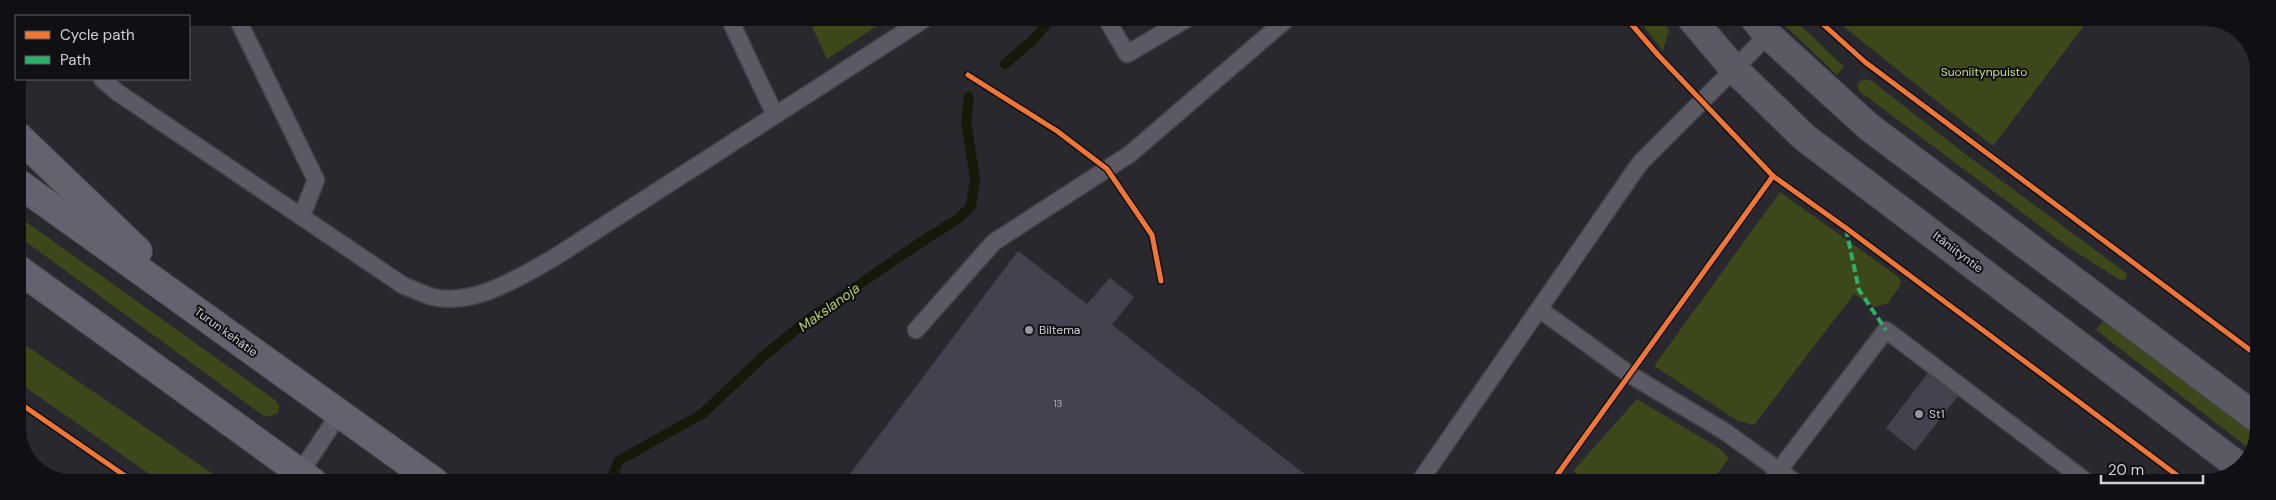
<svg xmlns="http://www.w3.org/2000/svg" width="2276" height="500" font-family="'DM Sans',sans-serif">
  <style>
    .green { fill: #3c471a }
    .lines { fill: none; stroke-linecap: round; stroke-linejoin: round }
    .stream { stroke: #151907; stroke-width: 10 }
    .building { fill: #44424f }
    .service-casing { stroke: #454448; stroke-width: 19 }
    .tertiary-casing { stroke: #454448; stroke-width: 30 }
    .trunk-casing { stroke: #454448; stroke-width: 30 }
    .service { stroke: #5b5a64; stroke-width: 16 }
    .tertiary { stroke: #5b5a64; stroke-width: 28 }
    .trunk { stroke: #64626e; stroke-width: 28 }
    .quiet { stroke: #2db169; stroke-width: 4; stroke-dasharray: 8 4; stroke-linecap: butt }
    .cycleway-casing { stroke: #101014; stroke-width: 8 }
    .cycleway { stroke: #f07635; stroke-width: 5 }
    .poi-dot { fill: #97969c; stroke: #101014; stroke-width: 2 }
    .labels { text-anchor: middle; stroke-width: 4; stroke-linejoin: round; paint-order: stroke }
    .number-label { font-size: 10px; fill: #aeadb5 }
    .park-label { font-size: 12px; fill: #c5e07b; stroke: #101014 }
    .street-label { font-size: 12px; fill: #d2d1d7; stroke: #101014 }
    .poi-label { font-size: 12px; fill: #d2d1d7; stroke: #101014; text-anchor: start }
    .water-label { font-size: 14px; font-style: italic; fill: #b7d26d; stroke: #101014 }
  </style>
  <rect width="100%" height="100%" fill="#29282e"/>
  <g class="green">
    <polygon points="808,18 889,18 827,59"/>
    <polygon points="1637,18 1662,18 1669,30 1663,51"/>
    <polygon points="1777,18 1793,18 1844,67 1837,75"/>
    <polygon points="1833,18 2090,18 1993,146"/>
    <polygon points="1863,79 1872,81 1964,153 2125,272 2127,274 2126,279 2120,280 2068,247 1859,91 1857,84"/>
    <polygon points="1780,192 1896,275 1901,280 1900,286 1888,303 1875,307 1854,294 1754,425 1738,421 1654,366"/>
    <polygon points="18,216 275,400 279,405 278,413 266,417 261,414 18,236"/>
    <polygon points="2105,319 2258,437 2251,450 2096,330"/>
    <polygon points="18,340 225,482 161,482 18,382"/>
    <polygon points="1637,399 1719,448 1729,458 1711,482 1588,482 1573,471"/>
  </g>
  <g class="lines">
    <g class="stream">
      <polyline points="1005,64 1033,40 1052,18"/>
      <polyline points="615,482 614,472 618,461 702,414 766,354 809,319 918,244 959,218 971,206 975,179 966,121 969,97"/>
    </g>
  </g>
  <g class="building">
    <polygon points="1018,251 1087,304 1110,278 1134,297 1112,325 1315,482 844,482"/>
    <polygon points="1931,369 1961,392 1915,451 1886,428"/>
  </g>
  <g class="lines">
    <defs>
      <g id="service">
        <polyline points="237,18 316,180 302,215"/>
        <polyline points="729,18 775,115"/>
        <polyline points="1106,18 1127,54 1188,18"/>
        <path d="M 102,79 L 117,92 L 404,286 C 413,289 423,294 433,297 C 476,306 517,278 552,259 L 926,18"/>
        <polyline points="1539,309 1629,374 1724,431 1795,482"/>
        <polyline points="916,330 994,242 1130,154 1288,18"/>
        <polyline points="300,473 339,414"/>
        <polyline points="1420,481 1640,163 1768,35"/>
        <polyline points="1770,482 1886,330 2087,482"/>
      </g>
      <g id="tertiary">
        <polyline points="1691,18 1734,69 1804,137 2241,468"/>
        <polyline points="1754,18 1768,35 1869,127 2258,419"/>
      </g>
      <g id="trunk">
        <polyline points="18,136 138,251"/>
        <polyline points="18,183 435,482"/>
        <polyline points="18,269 313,482"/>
      </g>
    </defs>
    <use href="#service" class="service-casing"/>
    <use href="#tertiary" class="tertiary-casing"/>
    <use href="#trunk" class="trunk-casing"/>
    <use href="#service" class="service"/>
    <use href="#tertiary" class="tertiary"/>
    <use href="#trunk" class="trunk"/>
    <polyline class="quiet" points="1846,229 1859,290 1886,330"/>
    <defs>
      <g id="cycleway">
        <polyline points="1626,18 1658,55 1773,176 1846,228 2186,482"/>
        <polyline points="1816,18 1865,62 2258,356"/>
        <polyline points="968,75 1057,131 1107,169 1152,235 1161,281"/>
        <polyline points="18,402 134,482"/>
        <polyline points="1552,482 1773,176"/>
      </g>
    </defs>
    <use href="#cycleway" class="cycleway-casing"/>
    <use href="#cycleway" class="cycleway"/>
  </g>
  <g class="poi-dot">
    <circle cx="1029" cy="330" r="5"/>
    <circle cx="1919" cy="414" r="5"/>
  </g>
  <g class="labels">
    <g class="number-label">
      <text x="1058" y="407">13</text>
    </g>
    <g class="park-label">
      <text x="1984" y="76">Suoniitynpuisto</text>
    </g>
    <g class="street-label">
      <text transform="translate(1958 252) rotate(37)" y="4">Itäniityntie</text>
      <text transform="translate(226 332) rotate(36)" y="4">Turun kehätie</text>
    </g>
    <g class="poi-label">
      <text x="1039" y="334">Biltema</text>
      <text x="1929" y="418">St1</text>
    </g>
    <g class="water-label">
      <text transform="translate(829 307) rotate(-36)" y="5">Makslanoja</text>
    </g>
  </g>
  <path d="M0 0H2276V500H0ZM71 26H2205A45 45 0 0 1 2250 71V429A45 45 0 0 1 2205 474H71A45 45 0 0 1 26 429V71A45 45 0 0 1 71 26Z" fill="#101014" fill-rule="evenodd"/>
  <rect x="15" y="15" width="175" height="65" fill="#101014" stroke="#5e5d62"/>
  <rect x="25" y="31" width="25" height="8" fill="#f07635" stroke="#5e5d62"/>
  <text x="60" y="40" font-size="15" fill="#d2d1d7">Cycle path</text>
  <rect x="25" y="56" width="25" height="8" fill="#2db169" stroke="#5e5d62"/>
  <text x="60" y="65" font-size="15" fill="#d2d1d7">Path</text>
  <path d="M2101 475v8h102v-8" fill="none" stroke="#d2d1d7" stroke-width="2.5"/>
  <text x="2108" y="475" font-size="15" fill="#d2d1d7" stroke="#101014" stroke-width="4" paint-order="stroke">20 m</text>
</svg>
